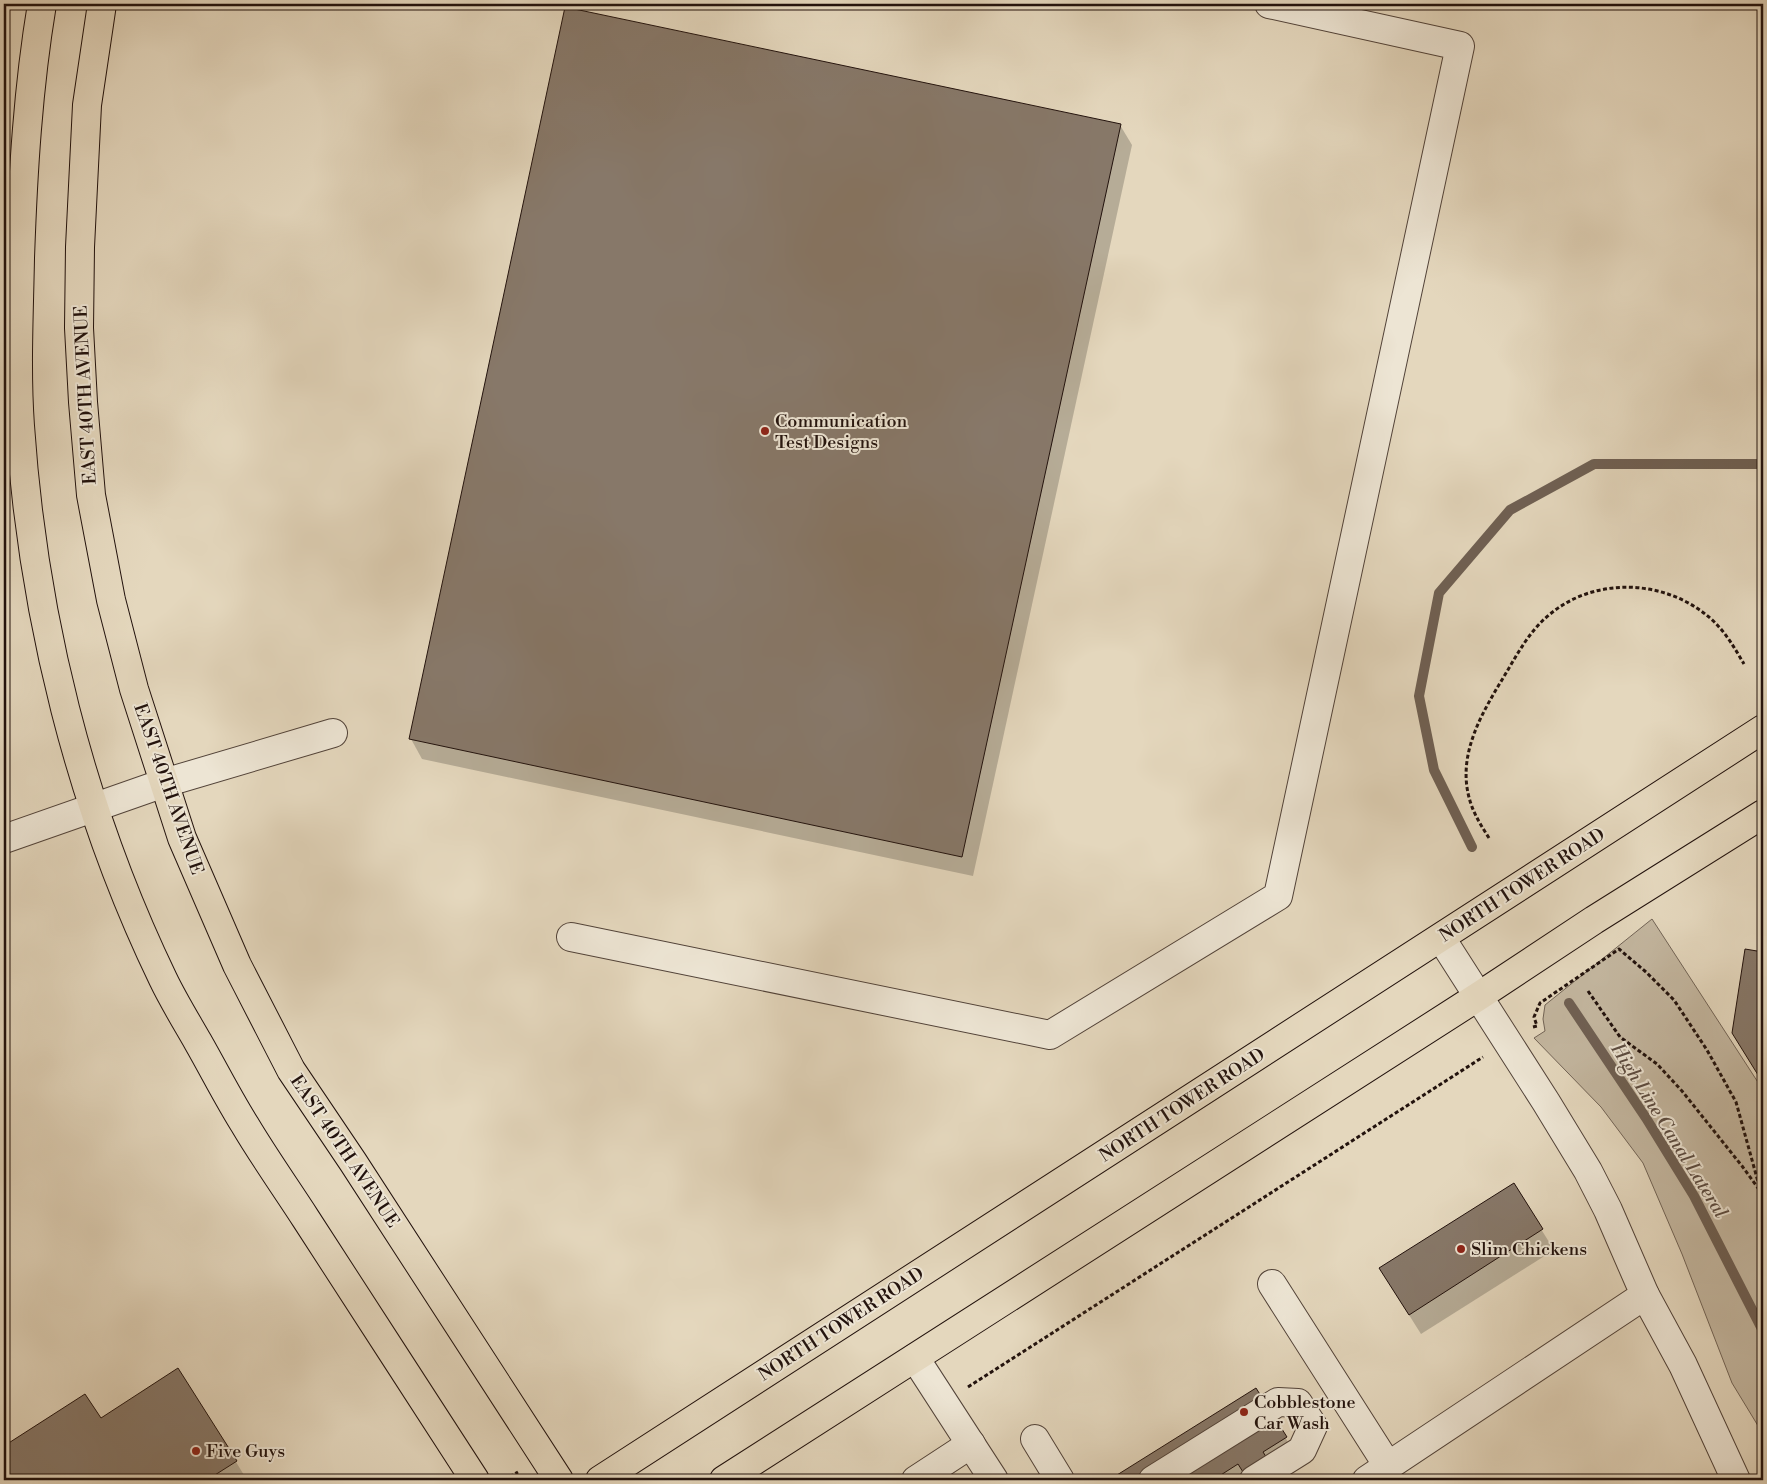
<svg xmlns="http://www.w3.org/2000/svg" width="1767" height="1484" font-family="'Libre Bodoni',serif">
  <style>
    .green { fill: #c3b69f; stroke: #726456 }
    .shadow { fill: #0003 }
    .lines { fill: none; stroke-linecap: round; stroke-linejoin: round }
    .stream { stroke: #6f6053; stroke-width: 10 }
    .building { fill: #877869; stroke: #22120d }
    .minor-casing { stroke: #524339; stroke-width: 30 }
    .major-casing { stroke: #22120d; stroke-width: 30 }
    .path { stroke: #22120d; stroke-width: 3; stroke-dasharray: 4 2.5; stroke-linecap: butt }
    .minor { stroke: #ede5d4; stroke-width: 28 }
    .major { stroke: #e4d7bd; stroke-width: 28 }
    .poi-dot { fill: #8f2418; stroke: #ede5d4; stroke-width: 2 }
    .labels { text-anchor: middle; stroke-width: 4; stroke-linejoin: round; paint-order: stroke }
    .street-label { font-size: 18px; fill: #22120d; stroke: #ede5d4 }
    .poi-label { font-size: 18px; fill: #22120d; stroke: #ede5d4; text-anchor: start }
    .water-label { font-size: 19px; font-style: italic; fill: #5c4c41; stroke: #ede5d4 }
  </style>
  <rect width="100%" height="100%" fill="#e4d7bd"/>
  <filter id="stains"><feTurbulence type="fractalNoise" baseFrequency=".004" numOctaves="4"/><feColorMatrix values="0 0 0 0 .2 0 0 0 0 .09 0 0 0 0 .02 0 0 0 .5 -.17"/></filter>
  <radialGradient id="worn" r=".72"><stop offset=".6" stop-color="#630" stop-opacity="0"/><stop offset="1" stop-color="#630" stop-opacity=".3"/></radialGradient>
  <polygon class="green" points="1652,919 1763,1090 1763,1434 1732,1383 1682,1254 1643,1163 1601,1107 1534,1038 1545,1031 1543,1019 1545,1005"/>
  <g class="shadow">
    <polygon points="1120,125 1132,145 973,876 422,759 411,739"/>
    <polygon points="1746,950 1763,953 1763,1083 1733,1033"/>
    <polygon points="1513,1184 1554,1250 1421,1334 1392,1288"/>
    <polygon points="1256,1389 1297,1457 1279,1480 1111,1480"/>
    <polygon points="85,1396 100,1419 236,1462 247,1480 4,1480 4,1448"/>
  </g>
  <g class="lines">
    <g class="stream">
      <polyline points="1472,847 1434,770 1419,696 1439,593 1510,510 1594,464 1763,464"/>
      <polyline points="1569,1003 1646,1118 1694,1196 1763,1331"/>
    </g>
  </g>
  <g class="building">
    <polygon points="565,7 1121,124 962,857 409,739"/>
    <polygon points="1745,949 1763,952 1763,1083 1732,1033"/>
    <polygon points="1514,1183 1543,1229 1409,1315 1379,1268"/>
    <polygon points="178,1368 237,1461 207,1480 4,1480 4,1446 85,1394 101,1418"/>
    <polygon points="1256,1388 1287,1437 1263,1452 1281,1480 1248,1480 1238,1464 1213,1480 1109,1480"/>
  </g>
  <g class="lines">
    <defs>
      <g id="minor">
        <polyline points="4,839 164,783 333,733"/>
        <polyline points="571,937 1050,1035 1278,896 1460,46 1269,4"/>
        <polyline points="1272,1284 1388,1466"/>
        <polyline points="1645,1295 1683,1365 1736,1480"/>
        <polyline points="915,1358 994,1480"/>
        <polyline points="1035,1439 1060,1480"/>
        <polyline points="916,1480 971,1444"/>
        <polyline points="1153,1480 1278,1402 1298,1403 1313,1426 1302,1450 1254,1480"/>
        <polyline points="1367,1480 1645,1295 1608,1210 1588,1171 1546,1102 1441,938"/>
      </g>
      <g id="major">
        <path d="M 42,4 C 28,88 23,172 20,258 C 19,314 16,370 20,426 C 33,616 80,807 163,979 C 173,1000 186,1021 198,1042 C 214,1070 228,1098 245,1125 C 264,1157 286,1188 306,1219 C 362,1306 419,1393 475,1480"/>
        <polyline points="102,4 87,105 80,247 79,328 83,402 91,495 111,600 134,689 182,838 237,965 291,1070 353,1162 559,1480"/>
        <polyline points="600,1480 1763,729"/>
        <polyline points="724,1480 1479,996 1594,920 1763,814"/>
      </g>
    </defs>
    <use href="#minor" class="minor-casing"/>
    <use href="#major" class="major-casing"/>
    <g class="path">
      <path d="M 1489,838 C 1482,827 1475,816 1471,804 C 1456,760 1478,720 1500,683 C 1515,659 1527,633 1549,615 C 1595,576 1665,579 1710,618 C 1725,631 1734,647 1744,664"/>
      <polyline points="1588,991 1620,1037 1657,1064 1682,1091 1742,1166 1763,1195"/>
      <polyline points="1533,1027 1537,1026 1534,1017 1540,1003 1619,949 1646,972 1674,1000 1707,1050 1736,1102 1760,1189"/>
      <polyline points="968,1387 1483,1057"/>
      <polyline points="504,1480 518,1472"/>
    </g>
    <use href="#minor" class="minor"/>
    <use href="#major" class="major"/>
  </g>
  <g class="poi-dot">
    <circle cx="765" cy="431" r="5"/>
    <circle cx="1461" cy="1249" r="5"/>
    <circle cx="1244" cy="1412" r="5"/>
    <circle cx="196" cy="1451" r="5"/>
  </g>
  <g class="labels">
    <g class="street-label">
      <text transform="translate(85 395) rotate(-93)" y="6">EAST 40TH AVENUE</text>
      <text transform="translate(169 789) rotate(71)" y="6">EAST 40TH AVENUE</text>
      <text transform="translate(1522 885) rotate(-33)" y="6">NORTH TOWER ROAD</text>
      <text transform="translate(1182 1105) rotate(-33)" y="6">NORTH TOWER ROAD</text>
      <text transform="translate(345 1151) rotate(56)" y="6">EAST 40TH AVENUE</text>
      <text transform="translate(841 1324) rotate(-33)" y="6">NORTH TOWER ROAD</text>
    </g>
    <g class="poi-label">
      <text x="775" y="427">Communication<tspan x="775" dy="21">Test Designs</tspan></text>
      <text x="1471" y="1255">Slim Chickens</text>
      <text x="1254" y="1408">Cobblestone<tspan x="1254" dy="21">Car Wash</tspan></text>
      <text x="206" y="1457">Five Guys</text>
    </g>
    <g class="water-label">
      <text transform="translate(1670 1130) rotate(58)" y="7">High Line Canal Lateral</text>
    </g>
  </g>
  <rect width="1767" height="1484" fill="none" stroke="#e4d7bd" stroke-width="20"/>
  <rect x="5" y="5" width="1757" height="1474" fill="none" stroke="#22120d" stroke-width="2.5"/>
  <rect x="10" y="10" width="1747" height="1464" fill="none" stroke="#22120d"/>
  <rect width="100%" height="100%" filter="url(#stains)"/>
  <rect width="100%" height="100%" fill="url(#worn)"/>
</svg>
